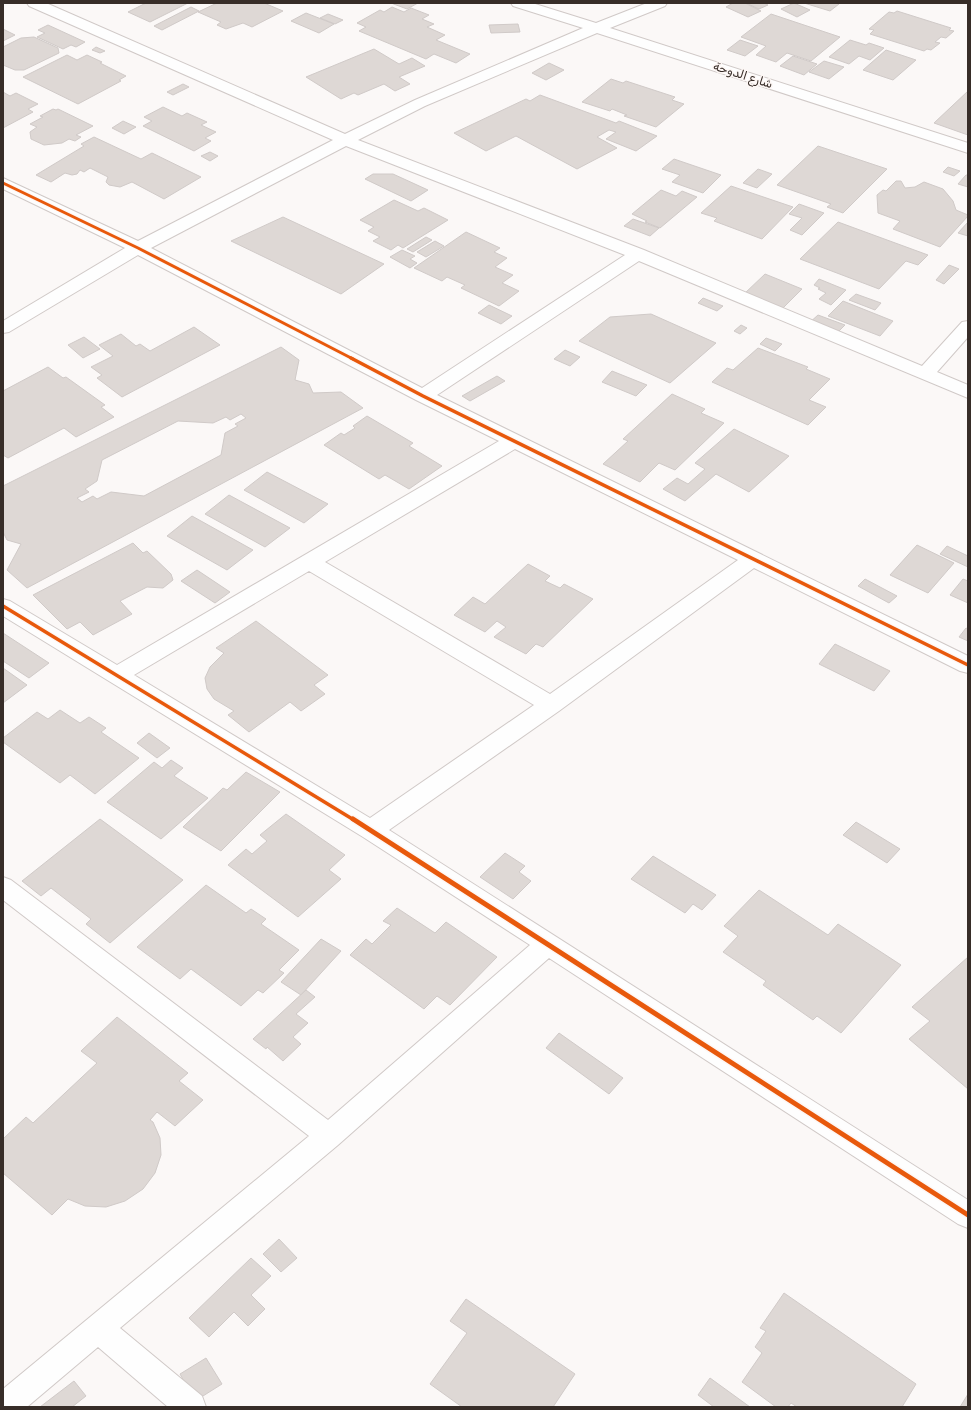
<svg xmlns="http://www.w3.org/2000/svg" width="971" height="1410" font-family="Rubik,'Noto Naskh Arabic',sans-serif">
  <style>
    .building { fill: #ded8d5; stroke: #d0cac8; fill-rule: evenodd }
    .lines { fill: none; stroke-linecap: round; stroke-linejoin: round }
    .minor-casing { stroke: #d0c9c7; stroke-width: 2 }
    .minor { fill: #fefefe; fill-rule: evenodd }
    .cycleway-far2-casing { stroke: #fdf7f5; stroke-width: 5 }
    .cycleway-far1-casing { stroke: #fdf7f5; stroke-width: 6 }
    .cycleway-casing { stroke: #fdf7f5; stroke-width: 8 }
    .cycleway-far2 { stroke: #e8590c; stroke-width: 3 }
    .cycleway-far1 { stroke: #e8590c; stroke-width: 3.5 }
    .cycleway { stroke: #e8590c; stroke-width: 5 }
    .labels { text-anchor: middle; stroke-width: 3; stroke-linejoin: round; paint-order: stroke }
    .far-street-label { font-size: 12px; fill: #372d28; stroke: #fdf7f5 }
  </style>
  <rect width="100%" height="100%" fill="#fbf8f7"/>
  <g class="building">
    <polygon points="146,3 188,3 150,22 128,12"/>
    <polygon points="217,3 264,3 283,11 252,27 243,23 226,29 217,25 221,22 198,12"/>
    <polygon points="391,3 418,3 407,9"/>
    <polygon points="733,3 745,3 761,11 748,17 726,7"/>
    <polygon points="746,3 764,3 768,5 759,9"/>
    <polygon points="794,3 810,10 797,17 781,9"/>
    <polygon points="804,3 835,3 839,4 830,11"/>
    <polygon points="191,7 199,11 162,30 154,26"/>
    <polygon points="392,7 404,12 411,8 429,15 422,19 434,24 427,27 445,35 436,40 470,54 456,63 434,54 426,59 359,31 366,27 357,23 380,10 384,12"/>
    <polygon points="897,11 951,28 949,30 954,31 946,38 941,37 935,42 940,43 931,50 927,49 924,51 870,34 874,30 869,29 889,12 894,13"/>
    <polygon points="306,13 334,24 319,33 291,21"/>
    <polygon points="328,14 343,20 335,24 320,18"/>
    <polygon points="771,14 840,37 811,61 787,53 776,62 756,55 766,46 741,37"/>
    <polygon points="518,24 520,32 491,33 489,25"/>
    <polygon points="48,25 85,42 76,47 71,45 63,49 37,37 45,33 38,30"/>
    <polygon points="3,29 15,35 3,41"/>
    <polygon points="34,37 58,48 59,53 24,70 15,70 3,65 3,47 21,38"/>
    <polygon points="740,40 758,46 745,56 727,50"/>
    <polygon points="850,40 866,45 869,43 884,48 870,60 859,56 849,64 829,57"/>
    <polygon points="96,47 105,51 100,53 92,50"/>
    <polygon points="374,49 399,64 412,58 425,66 399,77 410,84 395,91 384,84 358,95 354,93 341,99 306,77"/>
    <polygon points="886,50 916,60 893,80 863,70"/>
    <polygon points="67,55 77,60 87,55 102,62 100,63 126,76 119,80 121,81 78,104 23,77"/>
    <polygon points="793,56 817,64 804,75 780,66"/>
    <polygon points="824,61 844,67 829,79 809,72"/>
    <polygon points="549,63 564,70 546,80 532,73"/>
    <polygon points="611,79 623,83 626,81 675,97 672,100 684,104 656,127 624,116 627,115 612,109 610,111 582,102"/>
    <polygon points="183,84 189,87 173,95 167,92"/>
    <polygon points="968,91 968,135 934,123"/>
    <polygon points="3,92 10,96 16,93 38,104 28,109 33,112 3,128"/>
    <polygon points="540,95 616,123 619,121 657,136 636,151 606,139 616,132 609,130 597,137 617,148 577,169 516,136 486,151 454,133 526,99 530,101"/>
    <polygon points="163,107 182,116 187,113 207,122 201,125 216,132 205,138 211,141 194,151 143,126 152,121 144,117"/>
    <polygon points="53,109 56,110 58,109 93,126 76,135 81,137 75,141 69,139 62,143 44,145 31,139 30,132 37,127 30,124 43,117 40,116"/>
    <polygon points="123,121 136,127 124,134 112,128"/>
    <polygon points="94,137 141,159 152,153 201,177 164,199 132,182 120,187 109,185 106,182 108,177 90,168 84,172 80,170 77,174 72,175 65,173 51,182 36,175 84,146 81,144"/>
    <polygon points="818,146 887,169 843,213 827,207 831,204 777,185"/>
    <polygon points="210,152 218,156 210,161 201,156"/>
    <polygon points="674,159 721,175 703,193 672,182 680,175 662,169"/>
    <polygon points="948,167 960,171 954,176 943,172"/>
    <polygon points="758,169 772,174 757,188 743,183"/>
    <polygon points="373,174 393,174 428,190 411,201 365,179"/>
    <polygon points="966,175 968,175 968,187 958,184"/>
    <polygon points="896,181 901,181 905,188 915,187 924,182 943,189 953,201 956,210 968,215 968,216 940,247 893,229 900,221 878,213 877,195 883,190 886,191"/>
    <polygon points="731,186 793,207 762,239 714,221 717,218 701,213"/>
    <polygon points="661,190 676,196 682,191 697,197 660,228 645,222 647,221 632,214"/>
    <polygon points="394,200 418,211 424,208 448,220 403,248 398,245 391,250 373,241 380,237 368,231 374,227 360,220"/>
    <polygon points="799,204 824,213 802,235 790,230 802,218 789,214"/>
    <polygon points="283,217 384,264 341,294 231,241"/>
    <polygon points="633,219 659,228 650,236 624,226"/>
    <polygon points="838,222 928,255 918,265 906,261 879,289 800,259"/>
    <polygon points="968,222 968,236 958,233"/>
    <polygon points="466,232 500,248 494,252 507,258 495,267 513,275 502,283 519,291 499,306 461,288 465,285 447,277 442,281 414,268"/>
    <polygon points="426,237 432,240 413,252 407,249"/>
    <polygon points="435,241 444,246 426,257 417,252"/>
    <polygon points="402,250 415,256 410,259 417,263 410,268 390,257"/>
    <polygon points="949,265 959,269 944,284 936,280"/>
    <polygon points="765,274 802,289 782,309 744,294"/>
    <polygon points="819,279 846,290 831,305 819,299 826,293 818,289 820,288 814,285"/>
    <polygon points="856,294 881,303 875,310 849,300"/>
    <polygon points="703,298 723,306 717,311 698,303"/>
    <polygon points="843,301 893,321 880,336 828,316"/>
    <polygon points="489,305 512,316 501,324 478,313"/>
    <polygon points="651,314 716,343 670,383 579,341 610,317"/>
    <polygon points="818,315 845,325 835,335 808,324"/>
    <polygon points="741,325 747,328 740,334 734,331"/>
    <polygon points="194,327 220,345 122,397 97,378 102,375 91,367 113,356 99,345 121,334 136,346 140,344 150,351"/>
    <polygon points="84,337 100,349 83,358 68,345"/>
    <polygon points="766,338 782,344 775,351 760,344"/>
    <path d="M 281,347 L 299,360 L 295,380 L 309,384 L 313,393 L 341,392 L 363,408 L 27,588 L 7,570 L 21,544 L 7,540 L 3,532 L 3,486 ZM 241,414 L 246,418 L 235,424 L 238,426 L 225,433 L 221,455 L 144,496 L 111,492 L 97,499 L 93,496 L 82,502 L 77,498 L 89,492 L 85,489 L 97,481 L 102,460 L 178,421 L 213,423 L 226,417 L 230,420 Z"/>
    <polygon points="758,348 808,367 806,369 830,379 809,400 826,407 808,425 712,382 727,368 733,370"/>
    <polygon points="565,350 580,357 570,366 554,359"/>
    <polygon points="48,367 63,378 66,377 105,405 101,407 114,417 76,437 64,428 8,458 3,455 3,391"/>
    <polygon points="612,371 647,385 636,396 602,382"/>
    <polygon points="497,376 505,381 470,401 462,396"/>
    <polygon points="672,394 705,409 701,413 724,423 675,470 659,463 640,482 603,464 628,441 623,439"/>
    <polygon points="367,416 413,443 409,446 442,466 409,489 385,475 379,479 324,445 341,433 344,435 355,428 353,426"/>
    <polygon points="734,429 789,456 749,492 716,474 685,501 663,489 677,478 688,484 705,469 695,463"/>
    <polygon points="267,472 328,504 304,523 244,490"/>
    <polygon points="229,495 290,528 265,547 205,514"/>
    <polygon points="192,516 253,550 227,570 167,536"/>
    <polygon points="133,543 143,553 147,551 171,574 173,580 163,588 147,587 120,601 132,614 93,635 80,622 67,629 33,595"/>
    <polygon points="917,545 954,563 928,593 890,575"/>
    <polygon points="947,546 968,556 968,567 940,554"/>
    <polygon points="528,564 550,576 545,581 560,588 564,584 593,599 543,647 536,644 526,654 494,637 506,627 497,621 485,632 454,615 473,597 485,604"/>
    <polygon points="197,570 230,592 215,603 181,581"/>
    <polygon points="865,579 897,596 889,603 858,586"/>
    <polygon points="963,579 968,581 968,603 950,595"/>
    <polygon points="256,621 328,675 314,685 325,694 301,711 290,702 249,732 228,715 234,711 214,699 207,689 205,678 210,667 224,653 216,648"/>
    <polygon points="966,628 968,629 968,641 959,637"/>
    <polygon points="3,633 49,663 29,678 3,661"/>
    <polygon points="835,644 890,671 874,691 819,664"/>
    <polygon points="3,668 27,685 3,703"/>
    <polygon points="60,710 80,723 89,717 106,728 101,732 139,758 95,794 70,775 60,783 3,742 3,738 37,712 48,719"/>
    <polygon points="149,733 170,748 157,758 137,743"/>
    <polygon points="171,760 183,768 174,776 208,798 161,839 107,802 154,762 162,768"/>
    <polygon points="246,772 280,792 221,851 183,827 223,788 227,790"/>
    <polygon points="286,814 345,855 329,870 341,879 298,917 228,865 246,849 252,854 267,841 260,835"/>
    <polygon points="100,819 183,880 110,943 86,924 91,919 51,888 41,896 22,881"/>
    <polygon points="856,822 900,849 887,863 843,835"/>
    <polygon points="505,853 525,866 519,872 531,881 513,899 480,877"/>
    <polygon points="653,856 716,895 702,910 693,904 685,913 631,879"/>
    <polygon points="206,885 246,913 251,909 266,919 261,924 299,950 279,970 284,973 263,993 258,990 241,1006 191,969 180,979 137,947"/>
    <polygon points="759,890 828,935 838,924 901,965 841,1033 817,1016 813,1020 763,985 766,981 723,952 738,936 724,926"/>
    <polygon points="397,908 435,933 446,922 497,957 450,1005 437,996 424,1009 350,955 366,939 372,944 391,925 383,921"/>
    <polygon points="321,939 341,951 301,995 281,982"/>
    <polygon points="968,957 968,1089 909,1039 930,1021 912,1007"/>
    <polygon points="306,990 315,997 296,1014 308,1023 293,1037 301,1044 283,1061 267,1047 266,1049 253,1039"/>
    <polygon points="117,1017 188,1073 179,1081 203,1100 175,1126 157,1112 150,1120 153,1122 160,1138 161,1155 155,1173 143,1189 125,1201 106,1207 85,1206 68,1199 52,1215 3,1173 3,1139 26,1117 33,1123 97,1063 81,1051"/>
    <polygon points="559,1033 623,1078 609,1094 546,1048"/>
    <polygon points="279,1239 297,1258 281,1272 263,1254"/>
    <polygon points="251,1258 271,1276 251,1295 265,1309 248,1326 234,1312 209,1337 189,1318"/>
    <polygon points="784,1293 916,1384 902,1407 797,1407 791,1403 788,1407 776,1407 742,1382 762,1353 755,1347 766,1331 760,1328"/>
    <polygon points="466,1299 575,1374 553,1407 462,1407 430,1384 467,1333 450,1321"/>
    <polygon points="206,1358 222,1384 195,1401 180,1374"/>
    <polygon points="710,1378 750,1407 714,1407 698,1395"/>
    <polygon points="74,1381 86,1396 72,1407 40,1407"/>
    <polygon points="968,1394 968,1407 960,1407"/>
  </g>
  <g class="lines">
    <defs>
      <path id="minor" d="M 27,3 L 46,3 L 345,134 L 415,100 L 583,28 L 513,6 L 511,3 L 532,3 L 596,23 L 647,3 L 667,3 L 665,6 L 610,28 L 968,143 L 968,153 L 597,33 L 425,106 L 358,140 L 644,250 L 922,366 L 962,322 L 968,321 L 968,337 L 937,372 L 968,385 L 968,398 L 639,261 L 437,395 L 968,656 L 968,673 L 960,671 L 754,568 L 559,711 L 389,830 L 968,1200 L 968,1228 L 958,1224 L 549,958 L 338,1145 L 120,1328 L 202,1396 L 206,1407 L 168,1407 L 98,1347 L 27,1407 L 3,1407 L 3,1389 L 309,1136 L 3,900 L 3,877 L 11,880 L 328,1120 L 530,945 L 363,837 L 3,616 L 3,599 L 10,601 L 117,665 L 499,441 L 416,400 L 138,255 L 9,332 L 3,333 L 3,321 L 125,248 L 3,189 L 3,178 L 138,241 L 333,140 L 29,6 ZM 346,146 L 625,255 L 422,388 L 151,248 ZM 515,449 L 738,560 L 550,694 L 325,562 ZM 309,571 L 534,705 L 370,818 L 134,675 Z"/>
    </defs>
    <use href="#minor" class="minor-casing"/>
    <use href="#minor" class="minor"/>
    <defs>
      <polyline id="cycleway-far2" points="3,183 138,248 353,359"/>
      <g id="cycleway-far1">
        <polyline points="351,358 423,396 968,665"/>
        <polyline points="3,606 354,820"/>
      </g>
      <polyline id="cycleway" points="353,819 968,1215"/>
    </defs>
    <use href="#cycleway-far2" class="cycleway-far2-casing"/>
    <use href="#cycleway-far1" class="cycleway-far1-casing"/>
    <use href="#cycleway" class="cycleway-casing"/>
    <use href="#cycleway-far2" class="cycleway-far2"/>
    <use href="#cycleway-far1" class="cycleway-far1"/>
    <use href="#cycleway" class="cycleway"/>
  </g>
  <g class="labels">
    <g class="far-street-label">
      <text transform="translate(743 75) rotate(18)" y="4">شارع الدوحة</text>
    </g>
  </g>
  <rect width="971" height="1410" fill="none" stroke="#372d28" stroke-width="8"/>
</svg>
